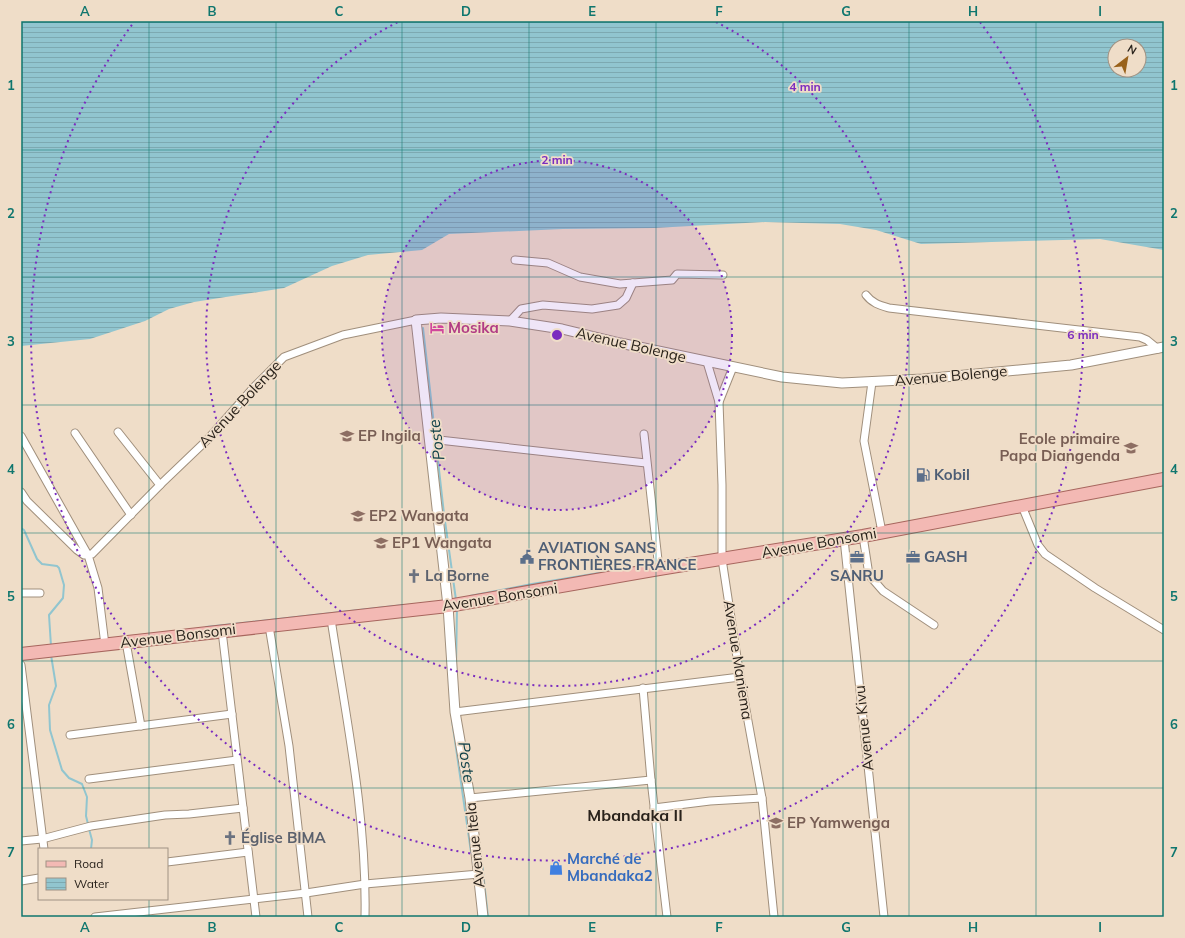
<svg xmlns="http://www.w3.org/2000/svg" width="1185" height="938" font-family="Mulish,sans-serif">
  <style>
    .water { fill: url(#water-rules); fill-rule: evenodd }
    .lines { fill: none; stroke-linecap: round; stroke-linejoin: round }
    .stream { stroke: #91c5cf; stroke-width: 2 }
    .minor-casing { stroke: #a08f7c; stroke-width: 9 }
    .tertiary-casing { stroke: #a08f7c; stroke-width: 11 }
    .primary-casing { stroke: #a7665e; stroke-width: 14 }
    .minor { stroke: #fff; stroke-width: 7 }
    .tertiary { stroke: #fff; stroke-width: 9 }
    .primary { stroke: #f3b9b4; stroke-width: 12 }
    .grid { fill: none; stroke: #0f766e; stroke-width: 1; stroke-opacity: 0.55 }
    .ring { fill: none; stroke: #7b2cbf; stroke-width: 2; stroke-dasharray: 2 4 }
    .labels { text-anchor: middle; stroke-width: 3.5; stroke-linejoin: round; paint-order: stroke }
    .hotel-label { font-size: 15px; font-weight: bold; fill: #b23c85; stroke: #efddc8; text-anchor: start }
    .street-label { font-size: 15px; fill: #29221b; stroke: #efddc8 }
    .education-label { font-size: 15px; font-weight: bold; fill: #785e54; stroke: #efddc8; text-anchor: start }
    .service-label { font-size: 15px; font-weight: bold; fill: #4e5e75; stroke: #efddc8; text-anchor: start }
    .worship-label { font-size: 15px; font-weight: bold; fill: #5b616d; stroke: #efddc8; text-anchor: start }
    .shop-label { font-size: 15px; font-weight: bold; fill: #366cbe; stroke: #efddc8; text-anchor: start }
    .water-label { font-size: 16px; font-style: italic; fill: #0f4048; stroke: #efddc8 }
    .neighbourhood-label { font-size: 16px; font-weight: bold; fill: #29221b; stroke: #efddc8 }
    .centre { fill: #7b2cbf; stroke: #efddc8; stroke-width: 2 }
    .ring-label { font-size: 12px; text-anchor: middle; font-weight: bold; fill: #7b2cbf; stroke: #efddc8; stroke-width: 3.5; stroke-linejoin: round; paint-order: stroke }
    .neatline { fill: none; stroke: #0f766e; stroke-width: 1.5 }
    .grid-label { font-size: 13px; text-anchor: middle; font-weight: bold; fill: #0f766e }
  </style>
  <defs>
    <pattern id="water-rules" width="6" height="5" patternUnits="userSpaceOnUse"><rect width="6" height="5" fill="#91c5cf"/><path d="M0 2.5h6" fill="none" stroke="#7da9b1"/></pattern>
  </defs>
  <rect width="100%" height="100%" fill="#efddc8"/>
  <path class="water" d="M 21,21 L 1164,21 L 1164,250 L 1100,239 L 921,244 L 876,230 L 840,224 L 765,222 L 654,228 L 563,229 L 449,234 L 422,250 L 368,255 L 332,266 L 284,288 L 194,302 L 169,309 L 145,321 L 90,339 L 21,346 ZM 1115,46 L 1139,46 L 1139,70 L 1115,70 Z"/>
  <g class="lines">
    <g class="stream">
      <polyline points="423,328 444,514 456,600"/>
      <polyline points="21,528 24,530 37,559 42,564 57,566 59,568 64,585 63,598 49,615 51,646"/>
      <polyline points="470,596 532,584 648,565"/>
      <polyline points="206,627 404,605"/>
      <polyline points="51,655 56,686 49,705 50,730 62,770 69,778 82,784 87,797 86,816 88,824"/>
      <polyline points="456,666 457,608"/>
      <polyline points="452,720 471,852"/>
      <polyline points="89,829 92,840 91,849"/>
      <polyline points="482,863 488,917"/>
      <polyline points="478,910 478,917"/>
    </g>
    <defs>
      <g id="minor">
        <polyline points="515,260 548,263 580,277 620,284 672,280 677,274 723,275"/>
        <path d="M 866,295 C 872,303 879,305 889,308 L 1140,337 L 1147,340 L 1158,349"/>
        <polyline points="510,321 521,309 543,305 592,309 618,305 626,298 633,283"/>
        <polyline points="707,362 719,402 722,485 722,559 740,677 762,798 774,917"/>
        <polyline points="872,382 864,441 882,532"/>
        <polyline points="719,402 733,367"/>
        <polyline points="118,432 160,485"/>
        <polyline points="75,433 131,515"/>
        <polyline points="644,434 659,569"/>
        <polyline points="21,436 88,555 98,588 105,645"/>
        <polyline points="430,439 646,463"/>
        <polyline points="21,492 27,501 77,550 84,555 92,554 162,483 207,440 254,387 284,357 343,335 416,320"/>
        <polyline points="1022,506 1038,545 1045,554 1095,588 1164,630"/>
        <polyline points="863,536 869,575 883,591 934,625"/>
        <polyline points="844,539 884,917"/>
        <polyline points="21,593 40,593"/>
        <path d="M 331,619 C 346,718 367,817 365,917"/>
        <polyline points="269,626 289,746 308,917"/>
        <polyline points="222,631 256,917"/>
        <polyline points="126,642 141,726"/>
        <polyline points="21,665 44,849"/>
        <polyline points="643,688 651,780 667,917"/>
        <polyline points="455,712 740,677"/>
        <polyline points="70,735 232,714"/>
        <polyline points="89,779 237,760"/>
        <polyline points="470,798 651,780"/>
        <polyline points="654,808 710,801 762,798"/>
        <polyline points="21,841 42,839 91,826 165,815 189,814 243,808"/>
        <polyline points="167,862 248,852"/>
        <polyline points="21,881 39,878"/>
        <polyline points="95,917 306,893 365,884 479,874"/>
      </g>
      <polyline id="tertiary" points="483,917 470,798 455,712 448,606 416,320 441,318 510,321 562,329 620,343 782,377 842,383 923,379 1071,365 1164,347"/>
      <polyline id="primary" points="21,654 448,606 659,569 863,536 1164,479"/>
    </defs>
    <use href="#minor" class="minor-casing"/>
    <use href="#tertiary" class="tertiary-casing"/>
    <use href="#primary" class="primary-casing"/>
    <use href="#minor" class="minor"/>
    <use href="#tertiary" class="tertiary"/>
    <use href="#primary" class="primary"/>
  </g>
  <path class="grid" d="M 149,21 L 149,849M 276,21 L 276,917M 402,21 L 402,917M 529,21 L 529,917M 656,21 L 656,917M 783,21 L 783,917M 909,21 L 909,917M 1036,21 L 1036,917M 21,150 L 1164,150M 21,277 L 1164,277M 21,405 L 1164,405M 21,533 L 1164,533M 21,661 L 1164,661M 21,788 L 1164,788M 149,899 L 149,917"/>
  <circle cx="557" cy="335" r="175" fill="#7b2cbf" fill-opacity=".12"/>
  <g class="ring">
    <circle cx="557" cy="335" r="175"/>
    <path d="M716 22A351 351 0 1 1 398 22"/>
    <path d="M980 22A526 526 0 1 1 134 22"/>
  </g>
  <defs>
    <symbol id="hotel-bare" viewBox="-9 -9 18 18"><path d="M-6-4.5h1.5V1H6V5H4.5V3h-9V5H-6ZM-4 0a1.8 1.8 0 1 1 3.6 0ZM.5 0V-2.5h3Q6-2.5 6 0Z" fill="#d1479c" stroke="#efddc8" stroke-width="2.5" paint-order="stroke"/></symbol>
    <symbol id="school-bare" viewBox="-9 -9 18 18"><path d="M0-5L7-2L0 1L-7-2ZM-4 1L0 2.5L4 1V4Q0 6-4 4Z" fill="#8d6e63" stroke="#efddc8" stroke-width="2.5" paint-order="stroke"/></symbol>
    <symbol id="fuel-bare" viewBox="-9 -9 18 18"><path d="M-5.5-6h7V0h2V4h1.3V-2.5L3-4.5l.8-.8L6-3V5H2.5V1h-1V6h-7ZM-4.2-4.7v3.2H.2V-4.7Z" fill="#5c6f8a" stroke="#efddc8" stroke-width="2.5" paint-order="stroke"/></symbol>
    <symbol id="civic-bare" viewBox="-9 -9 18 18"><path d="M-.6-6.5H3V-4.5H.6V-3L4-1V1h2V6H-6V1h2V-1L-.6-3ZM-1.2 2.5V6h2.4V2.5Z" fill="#5c6f8a" stroke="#efddc8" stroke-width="2.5" paint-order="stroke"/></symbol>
    <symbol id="office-bare" viewBox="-9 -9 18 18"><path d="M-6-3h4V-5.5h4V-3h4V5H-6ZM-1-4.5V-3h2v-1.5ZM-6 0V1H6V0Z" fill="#5c6f8a" stroke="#efddc8" stroke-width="2.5" paint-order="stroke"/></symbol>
    <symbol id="church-bare" viewBox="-9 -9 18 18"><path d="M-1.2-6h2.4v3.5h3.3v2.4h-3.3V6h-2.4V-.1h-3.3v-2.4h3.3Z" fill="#6b7280" stroke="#efddc8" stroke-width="2.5" paint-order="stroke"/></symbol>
    <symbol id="shop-bare" viewBox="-9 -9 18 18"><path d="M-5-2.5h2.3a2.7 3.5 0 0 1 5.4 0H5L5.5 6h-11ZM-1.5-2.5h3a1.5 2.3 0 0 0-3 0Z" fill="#3f7fe0" stroke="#efddc8" stroke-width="2.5" paint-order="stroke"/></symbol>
  </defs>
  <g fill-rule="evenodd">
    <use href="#hotel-bare" x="427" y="318" width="20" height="20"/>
    <use href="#school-bare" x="337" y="426" width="20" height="20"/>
    <use href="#school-bare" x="1121" y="438" width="20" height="20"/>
    <use href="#fuel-bare" x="913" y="465" width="20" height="20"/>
    <use href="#school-bare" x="348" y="506" width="20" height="20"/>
    <use href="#school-bare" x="371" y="533" width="20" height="20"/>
    <use href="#civic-bare" x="517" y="547" width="20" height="20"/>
    <use href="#office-bare" x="847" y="547" width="20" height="20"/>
    <use href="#office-bare" x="903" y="547" width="20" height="20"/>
    <use href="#church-bare" x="404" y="566" width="20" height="20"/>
    <use href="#school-bare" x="766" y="813" width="20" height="20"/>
    <use href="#church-bare" x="220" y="828" width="20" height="20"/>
    <use href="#shop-bare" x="546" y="858" width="20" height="20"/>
  </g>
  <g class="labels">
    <g class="hotel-label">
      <text x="448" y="333">Mosika</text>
    </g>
    <g class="street-label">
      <text transform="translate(631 345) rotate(13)" y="5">Avenue Bolenge</text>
      <text transform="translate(951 376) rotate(-5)" y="5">Avenue Bolenge</text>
      <text transform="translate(240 404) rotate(-47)" y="5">Avenue Bolenge</text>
      <text transform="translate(819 543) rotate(-10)" y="5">Avenue Bonsomi</text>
      <text transform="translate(500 597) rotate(-9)" y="5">Avenue Bonsomi</text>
      <text transform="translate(178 636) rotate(-7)" y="5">Avenue Bonsomi</text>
      <text transform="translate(738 660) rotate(81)" y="5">Avenue Maniema</text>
      <text transform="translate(864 728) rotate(-96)" y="5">Avenue Kivu</text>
      <text transform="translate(475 845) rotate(-96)" y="5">Avenue Itela</text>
    </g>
    <g class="education-label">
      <text x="358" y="441">EP Ingila</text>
      <text x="1120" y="444" text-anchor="end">Ecole primaire<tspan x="1120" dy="17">Papa Diangenda</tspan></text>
      <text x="369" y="521">EP2 Wangata</text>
      <text x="392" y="548">EP1 Wangata</text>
      <text x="787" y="828">EP Yamwenga</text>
    </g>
    <g class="service-label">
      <text x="934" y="480">Kobil</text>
      <text x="538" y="553">AVIATION SANS<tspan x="538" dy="17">FRONTIÈRES FRANCE</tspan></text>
      <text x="924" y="562">GASH</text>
      <text x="857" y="581" text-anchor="middle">SANRU</text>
    </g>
    <g class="worship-label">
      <text x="425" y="581">La Borne</text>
      <text x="241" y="843">Église BIMA</text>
    </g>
    <g class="shop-label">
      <text x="567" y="864">Marché de<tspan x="567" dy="17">Mbandaka2</tspan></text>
    </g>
    <g class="water-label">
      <text transform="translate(436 440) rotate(-97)" y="6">Poste</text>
      <text transform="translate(467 762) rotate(82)" y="6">Poste</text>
    </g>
    <g class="neighbourhood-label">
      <text x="635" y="821">Mbandaka II</text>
    </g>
  </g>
  <circle cx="557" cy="335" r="6" class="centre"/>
  <g class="ring-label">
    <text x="805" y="91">4 min</text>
    <text x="557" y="164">2 min</text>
    <text x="1083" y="339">6 min</text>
  </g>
  <rect width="1185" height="938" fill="none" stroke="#efddc8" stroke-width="44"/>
  <rect x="38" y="848" width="130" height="52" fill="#efddc8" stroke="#a09283"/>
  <rect x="46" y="861" width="20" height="6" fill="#f3b9b4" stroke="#a09283"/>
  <text x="74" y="868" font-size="12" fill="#29221b">Road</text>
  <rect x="46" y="878" width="20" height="12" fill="url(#water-rules)" stroke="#a09283"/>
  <text x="74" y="888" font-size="12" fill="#29221b">Water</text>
  <g transform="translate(1127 58) rotate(31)"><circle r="19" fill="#efddc8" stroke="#a09283"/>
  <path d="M0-3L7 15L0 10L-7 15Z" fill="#99621b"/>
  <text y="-6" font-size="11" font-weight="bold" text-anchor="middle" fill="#29221b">N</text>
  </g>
  <rect x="22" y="22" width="1141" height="894" class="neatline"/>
  <g class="grid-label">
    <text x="85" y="16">A</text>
    <text x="212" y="16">B</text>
    <text x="339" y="16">C</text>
    <text x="466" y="16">D</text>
    <text x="592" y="16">E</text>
    <text x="719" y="16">F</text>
    <text x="846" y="16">G</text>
    <text x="973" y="16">H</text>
    <text x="1100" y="16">I</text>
    <text x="11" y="90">1</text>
    <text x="1174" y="90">1</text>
    <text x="11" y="218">2</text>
    <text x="1174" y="218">2</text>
    <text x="11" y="346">3</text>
    <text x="1174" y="346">3</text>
    <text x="11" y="474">4</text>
    <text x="1174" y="474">4</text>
    <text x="11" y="601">5</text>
    <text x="1174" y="601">5</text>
    <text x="11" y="729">6</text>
    <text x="1174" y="729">6</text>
    <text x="11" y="857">7</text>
    <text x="1174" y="857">7</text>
    <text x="85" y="932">A</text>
    <text x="212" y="932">B</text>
    <text x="339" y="932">C</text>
    <text x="466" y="932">D</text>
    <text x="592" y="932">E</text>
    <text x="719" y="932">F</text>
    <text x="846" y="932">G</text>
    <text x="973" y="932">H</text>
    <text x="1100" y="932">I</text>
  </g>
</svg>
